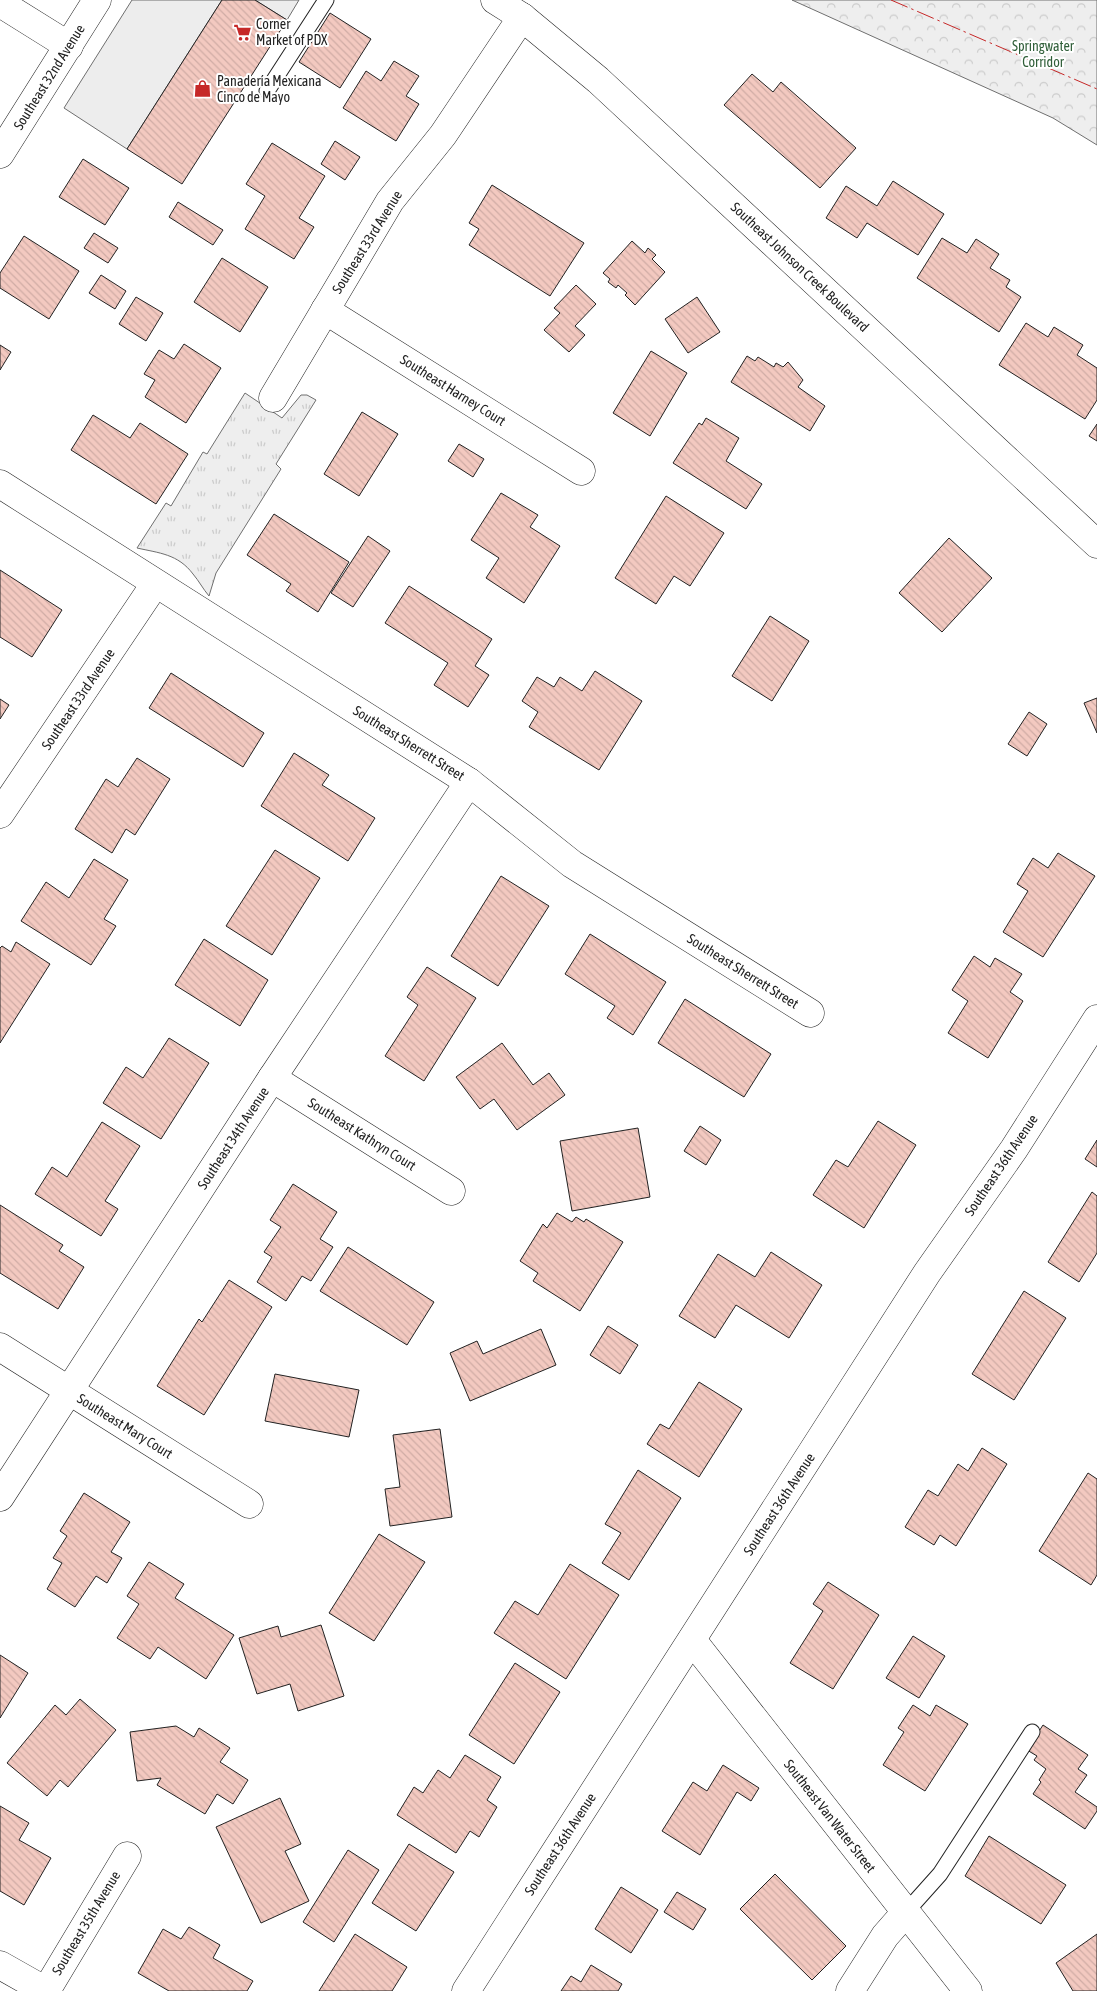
<svg xmlns="http://www.w3.org/2000/svg" width="1097" height="1991" font-family="'Asap Condensed',sans-serif">
  <style>
    .grass { fill: url(#grass-tufts); stroke: #6f6f6f }
    .park { fill: url(#park-crowns); stroke: #6f6f6f }
    .parking { fill: #ededed; stroke: #6f6f6f }
    .building { fill: url(#building-back-hatch); stroke: #222 }
    .lines { fill: none; stroke-linecap: round; stroke-linejoin: round }
    .lane-casing { stroke: #222; stroke-width: 17 }
    .street-casing { stroke: #222; stroke-width: 29 }
    .secondary-casing { stroke: #222; stroke-width: 29 }
    .primary-casing { stroke: #222; stroke-width: 29 }
    .lane { stroke: #fff; stroke-width: 15 }
    .street { stroke: #fff; stroke-width: 28 }
    .secondary { stroke: #fff; stroke-width: 28 }
    .primary { stroke: #fff; stroke-width: 28 }
    .power { stroke: #c62828; stroke-width: 1; stroke-dasharray: 18 4 2.5 4; stroke-linecap: butt }
    .labels { text-anchor: middle; stroke-width: 4; stroke-linejoin: round; paint-order: stroke }
    .poi-label { font-size: 14px; fill: #222; stroke: #fff; text-anchor: start }
    .park-label { font-size: 14px; fill: #2f5e38; stroke: #fff }
    .street-label { font-size: 14px; fill: #222; stroke: #fff }
  </style>
  <defs>
    <pattern id="grass-tufts" width="24" height="20" patternUnits="userSpaceOnUse" patternTransform="scale(1.25)"><rect width="24" height="20" fill="#eee"/><path d="M3 7l-1-3M5 7V3M7 7l1-3M15 17l-1-3M17 17v-4M19 17l1-3" fill="none" stroke="#ccc"/></pattern>
    <pattern id="park-crowns" width="20" height="18" patternUnits="userSpaceOnUse" patternTransform="scale(1.25)"><rect width="20" height="18" fill="#eee"/><path d="M2 6a3 3 0 1 1 6 0M12 15a3 3 0 1 1 6 0" fill="none" stroke="#ccc"/></pattern>
    <pattern id="building-back-hatch" width="6" height="6" patternUnits="userSpaceOnUse" patternTransform="scale(1.25)"><rect width="6" height="6" fill="#f3c9c0"/><path d="M-1 5l2 2M0 0l6 6M5-1l2 2" fill="none" stroke="#d0aca5"/></pattern>
  </defs>
  <rect width="100%" height="100%" fill="#fff"/>
  <path class="grass" d="M 245,393 L 282,418 L 301,395 L 307,395 L 316,400 L 276,464 L 281,469 L 216,573 L 209,596 C 203,589 199,581 193,574 C 178,554 159,553 137,548 L 166,503 L 171,506 L 203,452 L 207,454 Z"/>
  <polygon class="park" points="792,0 1097,0 1097,145 1053,118"/>
  <g class="parking">
    <polygon points="132,0 222,0 127,149 64,108"/>
    <polygon points="255,0 299,0 287,20"/>
  </g>
  <g class="building">
    <polygon points="222,0 255,0 287,20 182,184 127,149"/>
    <polygon points="330,13 371,39 340,88 299,62"/>
    <polygon points="394,61 419,76 406,96 419,104 396,141 343,108 366,71 381,81"/>
    <polygon points="752,74 773,92 781,82 856,148 820,188 724,105"/>
    <polygon points="335,141 360,157 345,180 321,164"/>
    <polygon points="272,143 325,176 299,218 314,227 294,259 245,229 265,196 246,184"/>
    <polygon points="83,159 129,188 105,225 59,197"/>
    <polygon points="893,181 944,214 918,255 867,223 857,238 826,218 846,186 877,206"/>
    <polygon points="492,185 584,243 550,296 469,245 479,229 469,223"/>
    <polygon points="178,202 223,230 213,245 169,217"/>
    <polygon points="94,233 118,248 108,263 84,248"/>
    <polygon points="24,236 79,271 49,319 0,288 0,273"/>
    <polygon points="942,238 967,253 976,239 999,254 990,268 1010,280 1006,287 1021,297 999,332 917,278"/>
    <polygon points="632,241 645,253 648,248 656,255 652,259 665,272 635,305 625,295 627,293 618,285 616,288 608,282 610,279 603,273"/>
    <polygon points="222,258 268,287 240,332 194,302"/>
    <polygon points="101,275 126,291 115,309 89,293"/>
    <polygon points="576,285 596,304 575,326 585,335 569,352 544,330 560,313 554,308"/>
    <polygon points="136,297 163,313 146,341 119,324"/>
    <polygon points="697,297 720,332 688,353 665,319"/>
    <polygon points="1026,323 1048,337 1054,327 1083,345 1077,355 1097,368 1097,400 1085,419 999,365"/>
    <polygon points="184,344 221,368 186,423 145,397 155,380 144,374 159,350 174,359"/>
    <polygon points="0,345 11,352 0,370"/>
    <polygon points="651,351 687,373 650,436 613,413"/>
    <polygon points="747,356 755,361 758,357 774,367 776,363 783,367 788,362 803,380 798,387 825,406 810,431 731,382"/>
    <polygon points="362,412 398,434 359,496 324,474"/>
    <polygon points="93,415 130,438 140,423 188,454 156,504 71,450"/>
    <polygon points="706,418 739,438 726,461 762,484 746,509 673,463 699,423 702,425"/>
    <polygon points="1097,424 1097,441 1089,436"/>
    <polygon points="459,444 484,459 473,477 448,461"/>
    <polygon points="501,493 538,515 530,527 560,546 524,603 486,578 499,558 471,540"/>
    <polygon points="666,496 724,533 690,586 674,576 656,604 615,578"/>
    <polygon points="274,514 349,562 318,612 286,591 291,584 247,555"/>
    <polygon points="368,536 390,551 353,607 331,593"/>
    <polygon points="949,538 992,578 942,632 899,593"/>
    <polygon points="0,570 62,610 32,657 0,637"/>
    <polygon points="409,586 492,639 475,666 489,675 468,707 434,685 448,663 385,623"/>
    <polygon points="770,616 809,641 772,701 732,676"/>
    <polygon points="595,671 642,701 599,770 529,727 538,712 522,701 537,677 554,687 560,677 582,691"/>
    <polygon points="171,673 264,733 243,767 149,708"/>
    <polygon points="1097,698 1097,733 1084,703"/>
    <polygon points="0,699 9,705 0,719"/>
    <polygon points="1029,712 1047,724 1027,756 1008,744"/>
    <polygon points="294,753 329,775 322,785 375,818 348,861 261,806"/>
    <polygon points="137,758 170,779 135,835 126,829 112,853 75,829 106,779 118,787"/>
    <polygon points="275,850 320,878 272,955 226,926"/>
    <polygon points="1058,853 1095,876 1043,957 1003,932 1028,891 1017,884 1033,858 1048,868"/>
    <polygon points="94,859 128,880 104,919 116,926 91,965 21,921 46,882 69,898"/>
    <polygon points="501,876 549,906 498,986 451,956"/>
    <polygon points="590,934 666,982 633,1035 607,1018 615,1006 565,974"/>
    <polygon points="204,939 268,980 240,1026 175,985"/>
    <polygon points="16,942 50,964 0,1043 0,948 2,946 11,952"/>
    <polygon points="974,956 990,967 995,958 1022,974 1010,992 1023,1001 988,1058 948,1033 968,1001 952,990"/>
    <polygon points="427,967 476,998 424,1081 385,1056 418,1005 407,997"/>
    <polygon points="685,999 771,1054 744,1097 658,1043"/>
    <polygon points="169,1038 209,1063 161,1139 103,1103 126,1067 143,1078"/>
    <polygon points="502,1043 533,1085 549,1073 565,1095 517,1130 494,1099 480,1109 456,1077"/>
    <polygon points="878,1121 916,1145 864,1228 813,1195 836,1160 848,1167"/>
    <polygon points="102,1122 140,1146 105,1201 118,1209 101,1236 35,1194 52,1167 67,1177"/>
    <polygon points="700,1126 721,1140 706,1165 684,1151"/>
    <polygon points="638,1128 650,1197 572,1211 560,1141"/>
    <polygon points="1097,1140 1097,1167 1085,1159"/>
    <polygon points="293,1184 337,1212 320,1239 333,1247 311,1281 302,1276 286,1301 257,1282 272,1257 264,1252 281,1227 270,1220"/>
    <polygon points="1092,1192 1097,1196 1097,1253 1079,1282 1048,1262"/>
    <polygon points="0,1205 63,1245 59,1251 84,1267 58,1309 0,1273"/>
    <polygon points="557,1213 572,1222 576,1217 584,1222 586,1219 623,1242 580,1311 533,1281 538,1273 520,1261 543,1224 547,1228"/>
    <polygon points="348,1247 434,1302 407,1345 320,1291"/>
    <polygon points="771,1252 822,1285 789,1338 736,1305 715,1338 679,1316 718,1254 755,1277"/>
    <polygon points="229,1280 272,1307 204,1415 157,1386 199,1319 202,1322"/>
    <polygon points="1024,1291 1066,1318 1014,1400 972,1374"/>
    <polygon points="608,1326 638,1345 620,1374 590,1355"/>
    <polygon points="541,1329 556,1365 470,1401 450,1353 477,1341 483,1354"/>
    <polygon points="275,1374 359,1390 349,1437 265,1421"/>
    <polygon points="699,1382 742,1409 699,1477 647,1444 660,1424 669,1429"/>
    <polygon points="440,1429 452,1517 390,1526 385,1489 400,1487 393,1435"/>
    <polygon points="982,1448 1007,1464 956,1546 940,1535 934,1545 905,1527 928,1490 938,1496 958,1464 968,1471"/>
    <polygon points="638,1470 681,1498 629,1580 602,1563 621,1533 605,1524"/>
    <polygon points="1088,1473 1097,1479 1097,1575 1091,1585 1039,1551"/>
    <polygon points="84,1493 130,1522 111,1552 122,1558 107,1583 96,1576 75,1607 47,1589 62,1563 53,1558 67,1536 60,1531"/>
    <polygon points="379,1534 425,1562 374,1641 329,1613"/>
    <polygon points="149,1562 184,1584 175,1598 234,1635 206,1679 158,1647 150,1659 117,1638 139,1604 127,1596"/>
    <polygon points="570,1564 619,1595 566,1679 494,1633 515,1601 538,1615"/>
    <polygon points="828,1582 879,1615 833,1689 790,1663 823,1611 813,1604"/>
    <polygon points="321,1625 344,1696 298,1711 290,1684 257,1694 239,1638 278,1626 281,1637"/>
    <polygon points="913,1636 945,1656 919,1698 886,1678"/>
    <polygon points="0,1655 28,1673 0,1718"/>
    <polygon points="515,1663 560,1692 514,1764 469,1735"/>
    <polygon points="80,1699 116,1730 68,1787 60,1780 47,1796 7,1763 55,1705 66,1715"/>
    <polygon points="913,1705 930,1716 936,1705 968,1724 925,1791 883,1765 904,1732 898,1728"/>
    <polygon points="1043,1725 1088,1755 1078,1769 1087,1775 1075,1792 1097,1807 1097,1811 1085,1829 1033,1794 1041,1782 1039,1780 1046,1769 1034,1760 1037,1756 1027,1750"/>
    <polygon points="176,1726 194,1737 199,1728 230,1748 220,1762 248,1780 233,1804 217,1794 205,1814 157,1785 161,1778 137,1781 130,1732"/>
    <polygon points="465,1755 501,1777 487,1800 497,1807 479,1837 470,1831 456,1853 397,1815 414,1787 423,1793 438,1770 450,1778"/>
    <polygon points="723,1765 759,1788 751,1801 737,1792 700,1855 662,1831 693,1782 707,1791"/>
    <polygon points="280,1798 301,1844 285,1851 309,1901 261,1923 216,1827"/>
    <polygon points="0,1806 29,1823 19,1840 51,1858 24,1905 0,1891"/>
    <polygon points="989,1836 1066,1885 1041,1924 965,1876"/>
    <polygon points="409,1844 454,1872 416,1931 372,1903"/>
    <polygon points="348,1850 379,1870 334,1942 303,1922"/>
    <polygon points="775,1874 846,1946 812,1980 740,1909"/>
    <polygon points="621,1887 658,1910 631,1953 595,1929"/>
    <polygon points="677,1892 706,1909 693,1930 664,1912"/>
    <polygon points="189,1927 220,1945 213,1958 253,1981 247,1991 169,1991 138,1973 163,1929 181,1939"/>
    <polygon points="355,1934 407,1967 392,1991 319,1991"/>
    <polygon points="1097,1934 1097,1991 1073,1991 1056,1963"/>
    <polygon points="591,1965 622,1984 618,1991 561,1991 571,1976 581,1982"/>
  </g>
  <g class="lines">
    <defs>
      <g id="lane">
        <polyline points="267,91 326,0"/>
        <polyline points="906,1912 940,1874 1032,1732"/>
      </g>
      <g id="street">
        <polyline points="0,3 69,46"/>
        <polyline points="325,310 581,471"/>
        <polyline points="273,398 390,201 443,135 522,17"/>
        <polyline points="0,484 469,782 572,864 810,1013"/>
        <polyline points="0,814 155,584"/>
        <polyline points="272,1078 451,1191"/>
        <polyline points="0,1347 249,1504"/>
        <polyline points="0,1497 272,1078 469,782"/>
        <polyline points="692,1640 968,1991"/>
        <polyline points="0,1965 46,1991"/>
        <polyline points="46,1991 127,1856"/>
        <polyline points="466,1991 927,1273 1014,1149 1097,1019"/>
        <polyline points="850,1991 885,1936 906,1912"/>
      </g>
      <polyline id="secondary" points="0,154 97,0"/>
      <polyline id="primary" points="495,0 522,17 598,80 1097,544"/>
    </defs>
    <use href="#lane" class="lane-casing"/>
    <use href="#street" class="street-casing"/>
    <use href="#secondary" class="secondary-casing"/>
    <use href="#primary" class="primary-casing"/>
    <use href="#lane" class="lane"/>
    <use href="#street" class="street"/>
    <use href="#secondary" class="secondary"/>
    <use href="#primary" class="primary"/>
    <polyline class="power" points="891,0 1097,89"/>
  </g>
  <defs>
    <symbol id="supermarket-bare" viewBox="-9 -9 18 18"><path d="M-6-5.5h2.5l.6 2H6L4.5 2H-2.5L-4.4-4H-6ZM-1.5 3.2a1.3 1.3 0 1 0 .1 0ZM3 3.2a1.3 1.3 0 1 0 .1 0Z" fill="#c62828" stroke="#fff" stroke-width="2.5" paint-order="stroke"/></symbol>
    <symbol id="shop-bare" viewBox="-9 -9 18 18"><path d="M-5-2.5h2.3a2.7 3.5 0 0 1 5.4 0H5L5.5 6h-11ZM-1.5-2.5h3a1.5 2.3 0 0 0-3 0Z" fill="#c62828" stroke="#fff" stroke-width="2.5" paint-order="stroke"/></symbol>
  </defs>
  <g fill-rule="evenodd">
    <use href="#supermarket-bare" x="230" y="20" width="25" height="25"/>
    <use href="#shop-bare" x="190" y="76" width="25" height="25"/>
  </g>
  <g class="labels">
    <g class="poi-label">
      <text x="256" y="29">Corner<tspan x="256" dy="16">Market of PDX</tspan></text>
      <text x="217" y="86">Panadería Mexicana<tspan x="217" dy="16">Cinco de Mayo</tspan></text>
    </g>
    <g class="park-label">
      <text x="1043" y="51">Springwater<tspan x="1043" dy="16">Corridor</tspan></text>
    </g>
    <g class="street-label">
      <text transform="translate(49 77) rotate(-58)" y="5">Southeast 32nd Avenue</text>
      <text transform="translate(367 242) rotate(-58)" y="5">Southeast 33rd Avenue</text>
      <text transform="translate(800 267) rotate(43)" y="5">Southeast Johnson Creek Boulevard</text>
      <text transform="translate(453 390) rotate(32)" y="5">Southeast Harney Court</text>
      <text transform="translate(78 699) rotate(-56)" y="5">Southeast 33rd Avenue</text>
      <text transform="translate(409 743) rotate(32)" y="5">Southeast Sherrett Street</text>
      <text transform="translate(743 971) rotate(32)" y="5">Southeast Sherrett Street</text>
      <text transform="translate(362 1134) rotate(32)" y="5">Southeast Kathryn Court</text>
      <text transform="translate(233 1138) rotate(-57)" y="5">Southeast 34th Avenue</text>
      <text transform="translate(1001 1165) rotate(-56)" y="5">Southeast 36th Avenue</text>
      <text transform="translate(125 1426) rotate(32)" y="5">Southeast Mary Court</text>
      <text transform="translate(779 1504) rotate(-57)" y="5">Southeast 36th Avenue</text>
      <text transform="translate(830 1816) rotate(52)" y="5">Southeast Van Water Street</text>
      <text transform="translate(560 1844) rotate(-57)" y="5">Southeast 36th Avenue</text>
      <text transform="translate(86 1923) rotate(-59)" y="5">Southeast 35th Avenue</text>
    </g>
  </g>
</svg>
